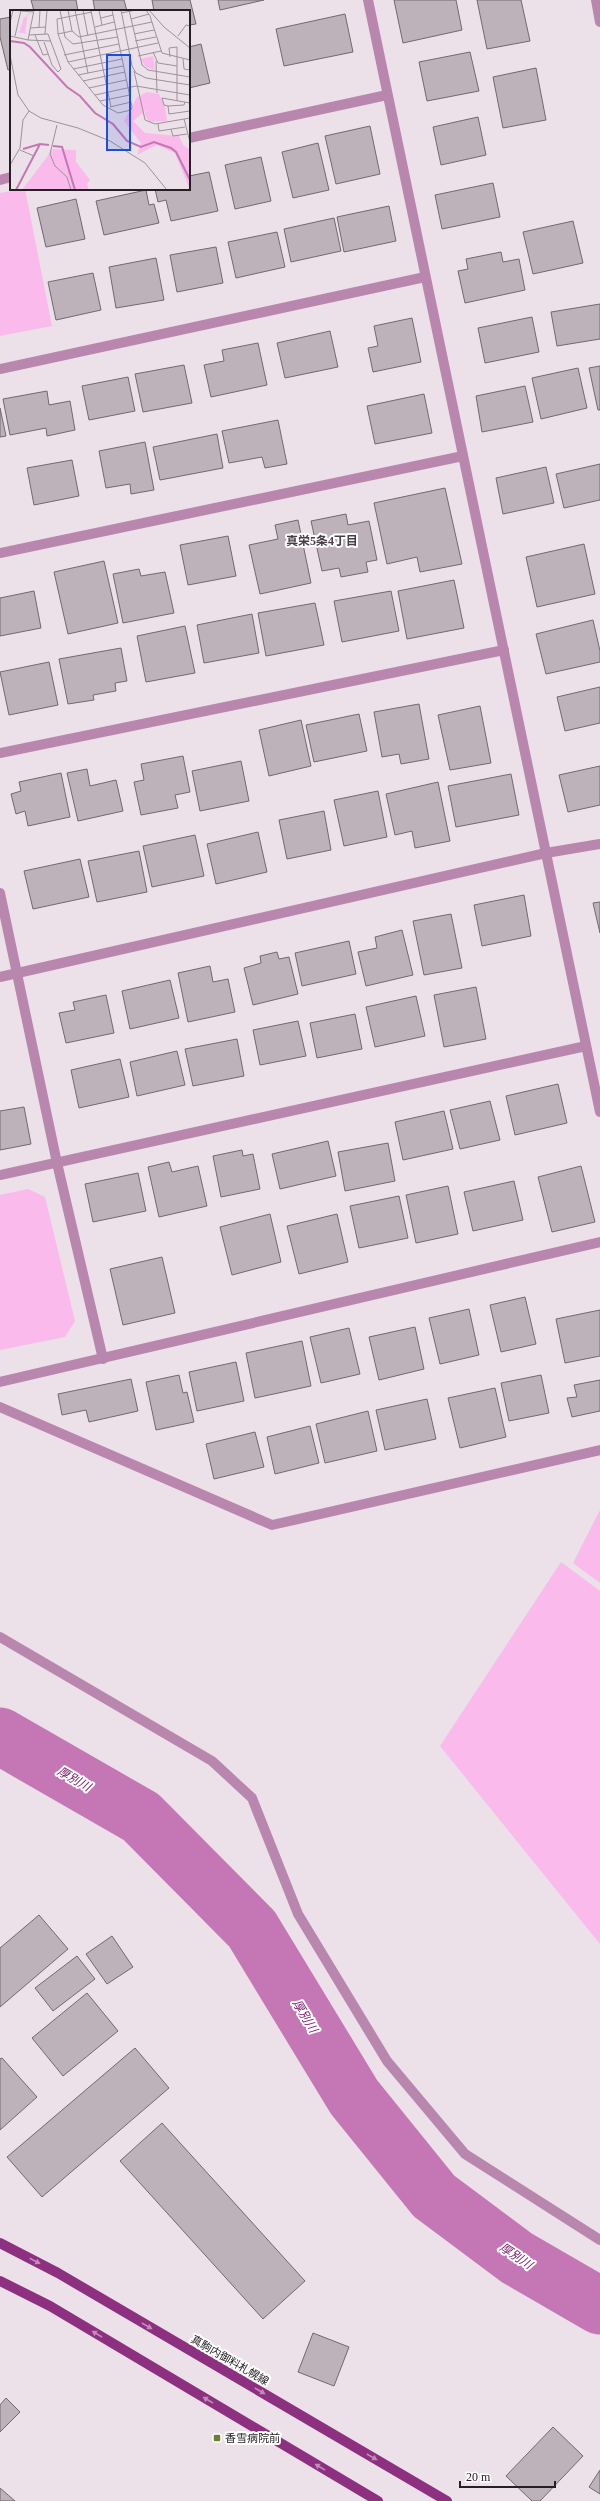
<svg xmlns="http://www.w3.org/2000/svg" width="600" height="2501" font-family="'Times New Roman','Noto Sans JP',serif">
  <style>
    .green { fill: #fabaec }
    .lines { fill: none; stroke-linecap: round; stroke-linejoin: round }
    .river { stroke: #c477b4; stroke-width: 57 }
    .building { fill: #bdb2ba; stroke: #726870 }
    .minor { stroke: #b986ae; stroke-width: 10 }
    .major { stroke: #8d307f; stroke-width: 10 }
    .oneway { fill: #c08db9 }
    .poi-dot { fill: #698134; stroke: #fff; stroke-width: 1.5 }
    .labels { text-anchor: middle; stroke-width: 4; stroke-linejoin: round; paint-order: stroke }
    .street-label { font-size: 11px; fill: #242023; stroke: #fff }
    .poi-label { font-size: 11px; fill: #242023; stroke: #fff; text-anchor: start }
    .neighbourhood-label { font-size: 12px; font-weight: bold; fill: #483f46; stroke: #fff }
    .water-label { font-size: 12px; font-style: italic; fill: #741767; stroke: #fff }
    .inset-river { fill: none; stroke: #c477b4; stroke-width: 2 }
    .inset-road { fill: none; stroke: #9c939a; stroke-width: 1 }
    .view { fill: #1d4ed8; fill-opacity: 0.15; stroke: #1d4ed8; stroke-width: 2 }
    .inset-edge { fill: none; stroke: #242023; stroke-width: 2 }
  </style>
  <rect width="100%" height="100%" fill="#ece0e9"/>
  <g class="green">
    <polygon points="25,189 52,326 0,336 0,193"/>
    <polygon points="28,1189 45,1197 75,1321 65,1337 0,1350 0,1195"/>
    <polygon points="600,1510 600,1583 573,1563"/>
    <polygon points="561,1562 600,1591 600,1944 440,1746"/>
  </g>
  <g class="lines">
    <polyline class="river" points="0,1736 141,1817 252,1929 354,2097 434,2196 517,2258 600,2306"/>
  </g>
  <g class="building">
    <polygon points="31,0 76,0 78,11 34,11"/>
    <polygon points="93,0 124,0 127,11 95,11"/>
    <polygon points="152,0 190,0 196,24 189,25 189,11 154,11"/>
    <polygon points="218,0 264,0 220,10"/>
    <polygon points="394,0 456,0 462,30 403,43"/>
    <polygon points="477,0 521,0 530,41 487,49"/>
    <polygon points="345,14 353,52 284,66 276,29"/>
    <polygon points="11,17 11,69 8,70 0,37 0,19"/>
    <polygon points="201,44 210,83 189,88 189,47"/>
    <polygon points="470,52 479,91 427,101 419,62"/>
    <polygon points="536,68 546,120 503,128 493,77"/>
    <polygon points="478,117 486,155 441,165 433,127"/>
    <polygon points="370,126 380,174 336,184 325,136"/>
    <polygon points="318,143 329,190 293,198 282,152"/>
    <polygon points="261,157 271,201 235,209 225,165"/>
    <polygon points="209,172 218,211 171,221 166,200 158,202 155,189 189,189 189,176"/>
    <polygon points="493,183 500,217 442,229 435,195"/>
    <polygon points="146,190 149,205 154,204 159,223 104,235 96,201"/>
    <polygon points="76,199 85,239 46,247 37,208"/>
    <polygon points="389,206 396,241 344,252 337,217"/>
    <polygon points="334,218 341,251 291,262 284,229"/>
    <polygon points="573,221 583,263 533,274 523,232"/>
    <polygon points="277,232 285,267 236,278 228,242"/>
    <polygon points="216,247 223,283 177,292 170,255"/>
    <polygon points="501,252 503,262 519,259 525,290 465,303 458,271 468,269 466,259"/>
    <polygon points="156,258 164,300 116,308 109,267"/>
    <polygon points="93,273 101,310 56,320 48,282"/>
    <polygon points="600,304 600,339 557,346 551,312"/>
    <polygon points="532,317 539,352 485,363 478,328"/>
    <polygon points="412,318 421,362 373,372 368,348 378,346 374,326"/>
    <polygon points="330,331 338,367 285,378 277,343"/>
    <polygon points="258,343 267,385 211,397 204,365 224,361 222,350"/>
    <polygon points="184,365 192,403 143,412 135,374"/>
    <polygon points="600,366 600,410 598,410 589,368"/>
    <polygon points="578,368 587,408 541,419 532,378"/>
    <polygon points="128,377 135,411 89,420 82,386"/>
    <polygon points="525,386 533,422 482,432 476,396"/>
    <polygon points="47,391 49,405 70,401 75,430 47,436 46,428 10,435 3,399"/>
    <polygon points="424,394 432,433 375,444 367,406"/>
    <polygon points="0,408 6,436 0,437"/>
    <polygon points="278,420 287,464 265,468 262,457 229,463 222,431"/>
    <polygon points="217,434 223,468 160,480 153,447"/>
    <polygon points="145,442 154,490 131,494 130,484 106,488 99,451"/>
    <polygon points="72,460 79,496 34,505 27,468"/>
    <polygon points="600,464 600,500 564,508 556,474"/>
    <polygon points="546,467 554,503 503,514 496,478"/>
    <polygon points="445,488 462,564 420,572 417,557 387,564 374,503"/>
    <polygon points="346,514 348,525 369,521 377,560 366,562 368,572 341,577 339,568 322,571 311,521"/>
    <polygon points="298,520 311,583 260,594 249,545 278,539 275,525"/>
    <polygon points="228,536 236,576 188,585 180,545"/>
    <polygon points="584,544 595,594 537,607 526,557"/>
    <polygon points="104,561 118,623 68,634 54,572"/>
    <polygon points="139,569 141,576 165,572 174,613 123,623 113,574"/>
    <polygon points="454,580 464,628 407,639 398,591"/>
    <polygon points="34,591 41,628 0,636 0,598"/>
    <polygon points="391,591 399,631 342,642 334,601"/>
    <polygon points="315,603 324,645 266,656 258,613"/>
    <polygon points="252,614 259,653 204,663 197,625"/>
    <polygon points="593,620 600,651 600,662 546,674 536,634"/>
    <polygon points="185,626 195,673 146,682 137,636"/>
    <polygon points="121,648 127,681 115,683 116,691 93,695 94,700 68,704 59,659"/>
    <polygon points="49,662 58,705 9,715 0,672"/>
    <polygon points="600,687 600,723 565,731 557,697"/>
    <polygon points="419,704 429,759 401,764 399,754 382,757 374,712"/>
    <polygon points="480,706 491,763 450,770 438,715"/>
    <polygon points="359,714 367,751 314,762 306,725"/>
    <polygon points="301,720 311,766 269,776 259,730"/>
    <polygon points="183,756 190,792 175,795 178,808 141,815 134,782 144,780 141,764"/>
    <polygon points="241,761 249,801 200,811 192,771"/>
    <polygon points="600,766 600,805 568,812 559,775"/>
    <polygon points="87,769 90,786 116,780 123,811 78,821 67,773"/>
    <polygon points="61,773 70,817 28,826 25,811 16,814 11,794 21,791 19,782"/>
    <polygon points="511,774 519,815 456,827 448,786"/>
    <polygon points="438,782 450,841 415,848 412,831 395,835 386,794"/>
    <polygon points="378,791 387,837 344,846 334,800"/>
    <polygon points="324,811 331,850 287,859 279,820"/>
    <polygon points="258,832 267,872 216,884 207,844"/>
    <polygon points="195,835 204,876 152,887 143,846"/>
    <polygon points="139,851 147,892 97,902 88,861"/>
    <polygon points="80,859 89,897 33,909 24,871"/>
    <polygon points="524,895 531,936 482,946 474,905"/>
    <polygon points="600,902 600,933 593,903"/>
    <polygon points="451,914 462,968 424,975 413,921"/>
    <polygon points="402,930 413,975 366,986 358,952 377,948 375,937"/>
    <polygon points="349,941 356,974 302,986 295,953"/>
    <polygon points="277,952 279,959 289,957 298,994 253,1005 244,968 261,963 260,956"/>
    <polygon points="210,966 213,982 228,979 235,1012 188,1022 178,973"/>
    <polygon points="170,980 179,1018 130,1029 122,991"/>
    <polygon points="476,987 486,1039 444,1047 434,995"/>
    <polygon points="106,995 114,1033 66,1043 59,1013 75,1010 73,1002"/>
    <polygon points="416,996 425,1036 375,1047 366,1007"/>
    <polygon points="355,1014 362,1049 317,1058 310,1023"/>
    <polygon points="298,1021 306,1056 260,1065 253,1030"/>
    <polygon points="237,1039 244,1076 193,1086 185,1049"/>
    <polygon points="177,1051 185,1085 137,1096 130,1062"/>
    <polygon points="120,1059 129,1097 79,1108 71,1070"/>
    <polygon points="558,1084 567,1123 515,1135 506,1096"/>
    <polygon points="490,1101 500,1140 460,1149 450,1110"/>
    <polygon points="24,1107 31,1144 0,1150 0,1111"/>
    <polygon points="444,1111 453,1149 403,1160 395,1122"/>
    <polygon points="328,1141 336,1176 280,1189 272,1154"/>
    <polygon points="388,1143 395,1181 345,1191 338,1152"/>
    <polygon points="242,1150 243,1156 253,1154 260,1189 221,1197 213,1156"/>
    <polygon points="169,1162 172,1172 198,1166 207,1206 159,1217 148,1167"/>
    <polygon points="581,1166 595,1222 552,1232 538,1177"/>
    <polygon points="138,1173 146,1211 93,1222 85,1184"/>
    <polygon points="514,1181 523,1220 473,1231 464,1192"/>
    <polygon points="448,1186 458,1234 416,1243 406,1195"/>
    <polygon points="399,1196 408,1238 359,1248 350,1206"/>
    <polygon points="270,1214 281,1262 232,1275 220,1227"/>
    <polygon points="337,1214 348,1262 299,1274 287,1226"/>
    <polygon points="162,1257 175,1313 123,1325 110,1269"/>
    <polygon points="525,1297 536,1344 501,1352 490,1305"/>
    <polygon points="469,1309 479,1355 440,1364 429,1318"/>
    <polygon points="600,1310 600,1356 565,1363 556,1319"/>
    <polygon points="415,1327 424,1369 379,1380 369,1337"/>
    <polygon points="349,1328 360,1374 321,1383 310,1337"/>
    <polygon points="302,1341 311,1386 255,1398 246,1353"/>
    <polygon points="236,1362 244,1401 197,1411 189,1372"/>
    <polygon points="179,1375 183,1393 187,1392 194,1422 156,1430 146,1382"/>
    <polygon points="541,1375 549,1413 509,1421 501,1383"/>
    <polygon points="131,1379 138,1411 89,1422 86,1410 62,1415 58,1394"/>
    <polygon points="600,1380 600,1411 572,1417 567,1398 577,1397 574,1385"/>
    <polygon points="495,1388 506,1437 460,1448 448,1398"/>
    <polygon points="427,1399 436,1439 385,1450 376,1410"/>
    <polygon points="368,1411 377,1451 325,1463 316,1424"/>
    <polygon points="310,1426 319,1463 275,1474 267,1437"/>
    <polygon points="255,1432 264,1467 214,1479 206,1444"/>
    <polygon points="39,1915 68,1949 0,2007 0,1948"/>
    <polygon points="112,1936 133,1967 107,1984 86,1954"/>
    <polygon points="77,1956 95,1979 53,2011 35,1988"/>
    <polygon points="87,1993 118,2031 63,2076 32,2038"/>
    <polygon points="135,2048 169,2088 42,2197 7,2157"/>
    <polygon points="2,2058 37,2097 0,2130 0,2059"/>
    <polygon points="162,2123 305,2281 263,2319 120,2161"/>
    <polygon points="313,2333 349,2347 334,2386 298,2372"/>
    <polygon points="6,2398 20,2412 0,2432 0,2405"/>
    <polygon points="553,2427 583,2456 540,2501 532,2501 506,2476"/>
    <polygon points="600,2470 600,2494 589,2487"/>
    <polygon points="0,2488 15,2501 0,2501"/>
  </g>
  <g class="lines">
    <g class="minor">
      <polyline points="368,0 600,1112"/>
      <polyline points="596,0 600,22"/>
      <polyline points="189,138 387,95"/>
      <polyline points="0,180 11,177"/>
      <polyline points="0,369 425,277"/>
      <polyline points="0,553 463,456"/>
      <polyline points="0,753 504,650"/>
      <polyline points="0,893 57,1163 103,1359"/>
      <polyline points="0,977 546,853 600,844"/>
      <polyline points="0,1175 586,1046"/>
      <polyline points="0,1382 600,1242"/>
      <polyline points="0,1407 272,1525 600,1450"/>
      <polyline points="0,1637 212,1761 252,1798 298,1914 387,2061 465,2154 600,2240"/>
    </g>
    <g class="major">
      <polyline points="0,2243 58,2273 447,2501"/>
      <polyline points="0,2281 50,2306 378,2501"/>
    </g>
  </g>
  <defs><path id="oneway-solid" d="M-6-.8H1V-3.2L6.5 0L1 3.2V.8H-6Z"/></defs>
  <g class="oneway">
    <use href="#oneway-solid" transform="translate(35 2261) rotate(28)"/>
    <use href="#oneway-solid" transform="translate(147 2326) rotate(30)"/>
    <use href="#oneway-solid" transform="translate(97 2334) rotate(-149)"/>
    <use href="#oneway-solid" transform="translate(260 2391) rotate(30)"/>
    <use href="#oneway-solid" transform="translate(208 2400) rotate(-149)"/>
    <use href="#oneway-solid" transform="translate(372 2457) rotate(30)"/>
    <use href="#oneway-solid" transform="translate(320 2467) rotate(-149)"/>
  </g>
  <rect class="poi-dot" x="213" y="2434" width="8" height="8" rx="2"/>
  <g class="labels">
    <g class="street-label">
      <text transform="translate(230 2360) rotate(30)" y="4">真駒内御料札幌線</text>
    </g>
    <g class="poi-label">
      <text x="225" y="2442">香雪病院前</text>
    </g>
    <g class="neighbourhood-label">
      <text x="322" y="545">真栄5条4丁目</text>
    </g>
    <g class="water-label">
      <text transform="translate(74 1779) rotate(30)" y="4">厚別川</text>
      <text transform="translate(305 2016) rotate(59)" y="4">厚別川</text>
      <text transform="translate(516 2256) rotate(34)" y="4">厚別川</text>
    </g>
  </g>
  <g transform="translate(10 10)">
    <rect width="180" height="180" fill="#ece0e9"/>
    <path d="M 18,3 L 22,3 L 18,4 L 15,22 L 18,24 L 7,22 L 10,21 L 14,7 L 16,8 ZM 143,46 L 145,60 L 136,57 L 130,49 ZM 137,82 L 149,84 L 155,97 L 157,111 L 139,112 L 134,104 L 139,98 L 123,111 L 135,123 L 169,126 L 173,135 L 180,140 L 180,180 L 165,143 L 147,135 L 127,145 L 131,133 L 114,111 L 127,87 ZM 43,139 L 66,140 L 66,152 L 80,170 L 77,174 L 79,180 L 12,180 Z" fill="#fabaec"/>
    <path class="inset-river" d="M 0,31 L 14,33 L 20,37 L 57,77 L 70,86 L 85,103 L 103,114 L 117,131 L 131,137 L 144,132 L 161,138 L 166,142 L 180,170M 43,136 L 52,137 L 65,180M 13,139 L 30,134 L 39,135M 6,180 L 30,134"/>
    <path class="inset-road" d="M 50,0 L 55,27 L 63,34 L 108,27M 58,0 L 62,21 L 69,27 L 142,12M 65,0 L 78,63M 73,0 L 78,26M 89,0 L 92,15M 111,0 L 122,56 L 126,63 L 136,68 L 180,75M 119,0 L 132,55 L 138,60 L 180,67M 136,0 L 140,6 L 152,43 L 180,50 L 180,60M 139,0 L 154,17 L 180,38M 11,1 L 24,2M 81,1 L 101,97M 82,2 L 47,9 L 48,24 L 58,52 L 93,95 L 108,103 L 121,100 L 122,97 L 102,0M 111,3 L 126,0M 91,8 L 103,5M 121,9 L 139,4M 0,13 L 3,0M 29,17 L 30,0M 85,17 L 104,12M 20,18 L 36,17M 35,24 L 37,0M 48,24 L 62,21M 124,24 L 144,20M 19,25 L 38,24 L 51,59 L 48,62 L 42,55 L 34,32M 25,25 L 33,45 L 38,44M 0,26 L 18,30 L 24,0M 5,26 L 11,0M 168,26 L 176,15 L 180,16M 18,30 L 41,31M 125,31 L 146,27M 143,42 L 148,53 L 167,56M 0,45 L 8,85 L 19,101 L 31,108 L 68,118 L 100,131 L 135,153 L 157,180M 54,45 L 109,34M 128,46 L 151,41M 160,47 L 159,38 L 167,37 L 167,91M 173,49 L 174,59 L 180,60M 146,51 L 147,83M 58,52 L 148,33M 63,59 L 112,49M 124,61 L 135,110 L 145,114 L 180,108M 68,65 L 113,56M 73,71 L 115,62M 79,78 L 116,70M 85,85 L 126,76 L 180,85M 90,91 L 120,85M 175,92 L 174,95 L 158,96 L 154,95 L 152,88 L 180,93M 158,96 L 159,104 L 180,101M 100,97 L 121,92M 174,109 L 180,132M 148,114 L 149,121 L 175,117M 47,115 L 40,144 L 45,156 L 57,167 L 61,180M 161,119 L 163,126 L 177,124M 10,140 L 24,146M 0,155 L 10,138 L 13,110 L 19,101"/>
    <path class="view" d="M 97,45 L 120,45 L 120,140 L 97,140 Z"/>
    <rect width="180" height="180" class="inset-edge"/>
  </g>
  <path d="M460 2481v6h95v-6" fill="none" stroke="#242023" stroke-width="2"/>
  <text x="466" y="2481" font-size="12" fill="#242023" stroke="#ffffff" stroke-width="3" paint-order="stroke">20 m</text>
</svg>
